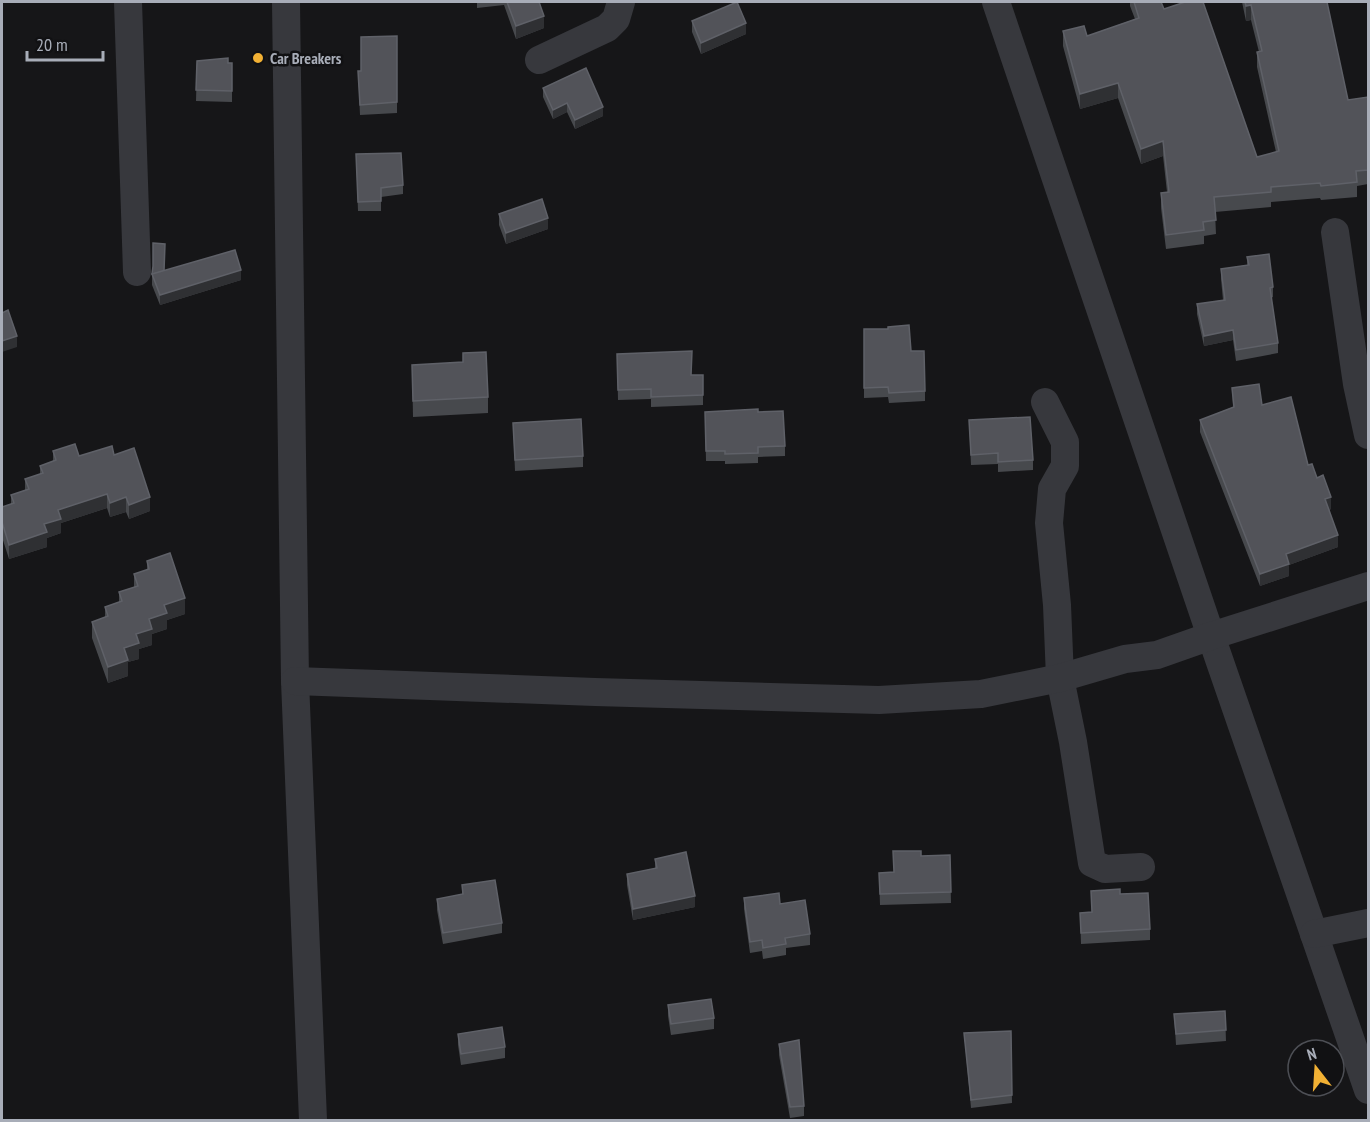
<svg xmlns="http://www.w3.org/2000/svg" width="1370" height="1122" font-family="'PT Sans Narrow',sans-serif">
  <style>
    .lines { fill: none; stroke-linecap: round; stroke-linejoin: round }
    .minor { stroke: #37383d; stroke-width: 28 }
    .wall { fill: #47494d }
    .shaded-wall { fill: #2f3033 }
    .building { fill: #525359; stroke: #5f6168; stroke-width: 1.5 }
    .poi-dot { fill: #f2b134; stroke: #111113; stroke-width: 2 }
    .labels { text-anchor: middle; stroke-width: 5; stroke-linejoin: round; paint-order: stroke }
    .poi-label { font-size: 16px; font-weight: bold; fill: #a8adb8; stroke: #111113; text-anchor: start }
  </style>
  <rect width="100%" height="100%" fill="#161618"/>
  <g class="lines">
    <g class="minor">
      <polyline points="128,2 137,272"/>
      <polyline points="286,2 295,681 313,1120"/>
      <polyline points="996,2 1211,636 1368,1090"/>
      <polyline points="539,60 607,28 616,19 621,2"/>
      <polyline points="1335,232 1357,384 1368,435"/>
      <polyline points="1045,402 1065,442 1065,466 1052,489 1049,523 1057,605 1060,678 1073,742 1092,863 1105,869 1141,867"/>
      <polyline points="295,681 595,692 879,700 981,694 1060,678 1125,659 1157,655 1211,636 1368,586"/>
      <polyline points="1314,934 1368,923"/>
    </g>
  </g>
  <g class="wall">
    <polygon points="477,2 545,2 545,3 540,3 544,28 516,39 504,5 477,8"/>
    <polygon points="1130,2 1161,2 1164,9 1257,157 1276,152 1257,67 1257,52 1259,52 1251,20 1246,21 1242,2 1327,2 1348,100 1368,97 1368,184 1357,186 1357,197 1321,200 1320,198 1271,202 1271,207 1215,212 1216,234 1204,236 1204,244 1166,249 1161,208 1161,193 1167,192 1163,156 1141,164 1118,98 1080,109 1063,46 1063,31 1087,36 1135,19 1130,6"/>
    <polygon points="692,21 746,34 701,54 692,32"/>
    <polygon points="397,36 397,113 360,115 358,71 361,71"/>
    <polygon points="197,61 232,63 232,102 196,101"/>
    <polygon points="543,88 603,116 575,129 567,112 553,119 543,97"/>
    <polygon points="356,154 403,185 403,194 381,197 381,211 358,211"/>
    <polygon points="499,214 548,229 506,244 499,225"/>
    <polygon points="1247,257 1273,287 1273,297 1271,298 1278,343 1278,353 1236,361 1233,340 1204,346 1197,314 1197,304 1223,300 1221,279 1221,269 1247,265"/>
    <polygon points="164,271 241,280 160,305 152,285 152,274"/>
    <polygon points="864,329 911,351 925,391 925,401 889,403 888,397 864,398"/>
    <polygon points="617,354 692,362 691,375 703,375 703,405 651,407 651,399 618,400"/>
    <polygon points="412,365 488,397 488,413 413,417"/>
    <polygon points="1232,388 1262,405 1317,478 1331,509 1329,510 1338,547 1289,565 1289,576 1260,586 1200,432 1200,420 1233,407"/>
    <polygon points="705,412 758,412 785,446 785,456 758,457 758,463 725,464 725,461 706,461"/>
    <polygon points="969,420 1033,460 1033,470 998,472 998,464 971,465"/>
    <polygon points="513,423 583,456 583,467 515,471"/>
    <polygon points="53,451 79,456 114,455 150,511 129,519 126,512 110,517 107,508 61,523 61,533 47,538 47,547 9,559 2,537 2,507 11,504 11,495 25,490 25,479 40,474 40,466 53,462"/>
    <polygon points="147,561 185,614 167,620 167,629 152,634 152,645 139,649 139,659 128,662 128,676 108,683 92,638 92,622 105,618 105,607 119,602 119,592 134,587 134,574 147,570"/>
    <polygon points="950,855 951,903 880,905 879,873 894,872 921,856"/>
    <polygon points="655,859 695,907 633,920 627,885 627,874 655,869"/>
    <polygon points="462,885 502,923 502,933 443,944 437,910 437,899 462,895"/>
    <polygon points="1091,891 1120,894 1150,929 1150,940 1081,944 1080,913 1092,912"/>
    <polygon points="744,898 780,904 810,934 810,945 786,948 786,955 763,959 762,951 750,953 744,909"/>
    <polygon points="668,1005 714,1018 714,1029 671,1035 668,1016"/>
    <polygon points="1225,1011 1226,1041 1176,1045 1174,1014"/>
    <polygon points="1011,1031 1012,1103 971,1108 964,1033"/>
    <polygon points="458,1034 505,1047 505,1058 461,1065 458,1045"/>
    <polygon points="779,1044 804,1106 804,1116 790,1118 779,1055"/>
  </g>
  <g class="shaded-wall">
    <polygon points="1251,5 1251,20 1246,21 1246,6"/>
    <polygon points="544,16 544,28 516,39 516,26"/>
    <polygon points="746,23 746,34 701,54 701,43"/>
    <polygon points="1118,83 1118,98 1080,109 1080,94"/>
    <polygon points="567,103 567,112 553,119 553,110"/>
    <polygon points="603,107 603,116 575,129 575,120"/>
    <polygon points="1163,141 1163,156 1141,164 1141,149"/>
    <polygon points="548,218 548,229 506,244 506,233"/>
    <polygon points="241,270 241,280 160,305 160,295"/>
    <polygon points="1233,330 1233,340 1204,346 1204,336"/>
    <polygon points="17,336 17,347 2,352 2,341"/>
    <polygon points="107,494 107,508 61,523 61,533 47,538 47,547 9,559 9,545 44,524 58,510"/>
    <polygon points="126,497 126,512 110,517 110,503"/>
    <polygon points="150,497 150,511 129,519 129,505"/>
    <polygon points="1331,497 1331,509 1325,511 1325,499"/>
    <polygon points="1338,535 1338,547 1289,565 1289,576 1260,586 1260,574 1286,554"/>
    <polygon points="185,598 185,614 167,620 167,629 152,634 152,645 139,649 139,659 128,662 128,676 108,683 108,667 149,619 164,605"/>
    <polygon points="695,896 695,907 633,920 633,909"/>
  </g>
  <g class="building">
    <polygon points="507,2 539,2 544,16 516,26"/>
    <polygon points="737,2 746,23 701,43 692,21"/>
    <polygon points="1134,2 1161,2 1164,9 1185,2 1203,2 1257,157 1279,151 1257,52 1262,51 1251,5 1246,6 1245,2 1327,2 1348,100 1368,97 1368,170 1356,171 1357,182 1321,186 1320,183 1271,187 1271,192 1214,197 1216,220 1203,222 1204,230 1166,235 1161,193 1169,192 1163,141 1141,149 1118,83 1080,94 1063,31 1084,26 1087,36 1139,18"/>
    <polygon points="397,36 397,102 360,105 358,71 361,71 361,37"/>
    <polygon points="228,58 228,63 232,63 232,91 196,90 197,61"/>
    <polygon points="586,68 603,107 575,120 567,103 553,110 543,88"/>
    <polygon points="401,153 403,185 381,188 381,201 358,202 356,154"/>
    <polygon points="542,199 548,218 506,233 499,214"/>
    <polygon points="153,243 165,244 164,271 153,274 152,274 153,266"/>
    <polygon points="235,250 241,270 160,295 152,274"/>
    <polygon points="1269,254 1273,287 1270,288 1278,343 1236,350 1233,330 1204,336 1197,304 1225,300 1221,269 1249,265 1247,257"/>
    <polygon points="8,310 17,336 2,341 2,313"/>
    <polygon points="909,325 911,351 924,351 925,391 889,393 888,387 864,388 864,329 888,329 888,327"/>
    <polygon points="692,351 691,375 703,375 703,395 651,397 651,389 618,390 617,354"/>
    <polygon points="486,352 488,397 413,401 412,365 463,362 463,353"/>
    <polygon points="1259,384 1262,405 1291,397 1308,465 1312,464 1317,478 1323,475 1331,497 1325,499 1338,535 1286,554 1289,564 1260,574 1200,420 1234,407 1232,388"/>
    <polygon points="758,409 758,412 783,411 785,446 758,447 758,453 725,454 725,451 706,451 705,412"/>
    <polygon points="1030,417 1033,460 998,462 998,453 971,455 969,420"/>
    <polygon points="581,419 583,456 515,460 513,423"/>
    <polygon points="75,444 79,456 112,446 114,455 134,448 150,497 129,505 126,497 110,503 107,494 58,510 61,519 44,524 47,532 9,545 2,522 2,507 14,503 11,495 29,489 25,479 43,473 40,466 56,460 53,451"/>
    <polygon points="170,553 185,598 164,605 167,613 149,619 152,629 136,634 139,643 124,648 128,660 108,667 92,622 108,616 105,607 122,601 119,592 138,586 134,574 149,569 147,561"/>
    <polygon points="893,851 921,851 921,856 950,855 951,892 880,894 879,873 894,872"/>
    <polygon points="686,852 695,896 633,909 627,874 657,868 655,859"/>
    <polygon points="495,880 502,923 443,933 437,899 463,894 462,885"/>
    <polygon points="1120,889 1120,894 1148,893 1150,929 1081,933 1080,913 1092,912 1091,891"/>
    <polygon points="779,893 780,904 805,900 810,934 785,938 786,944 763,948 762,940 750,942 744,898"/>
    <polygon points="711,999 714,1018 671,1024 668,1005"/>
    <polygon points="1225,1011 1226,1030 1176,1034 1174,1014"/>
    <polygon points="502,1027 505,1047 461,1054 458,1034"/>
    <polygon points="1011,1031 1012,1095 971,1100 964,1033"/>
    <polygon points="799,1040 804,1106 790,1107 779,1044"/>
  </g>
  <circle class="poi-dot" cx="258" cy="58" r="6"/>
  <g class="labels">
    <g class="poi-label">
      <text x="270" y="64">Car Breakers</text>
    </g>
  </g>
  <rect width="1370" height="1122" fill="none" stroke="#a8adb8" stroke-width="6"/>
  <g transform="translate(1316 1068) rotate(343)"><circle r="28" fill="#111113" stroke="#4d4f55" stroke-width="1.5"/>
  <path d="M0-4.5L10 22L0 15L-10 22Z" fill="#f2b134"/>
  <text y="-9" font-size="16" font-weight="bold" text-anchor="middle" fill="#a8adb8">N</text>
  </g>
  <path d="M27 51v9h76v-9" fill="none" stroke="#a8adb8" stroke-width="3"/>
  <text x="36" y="51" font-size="18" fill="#a8adb8" stroke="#111113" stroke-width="4.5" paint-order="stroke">20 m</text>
</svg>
